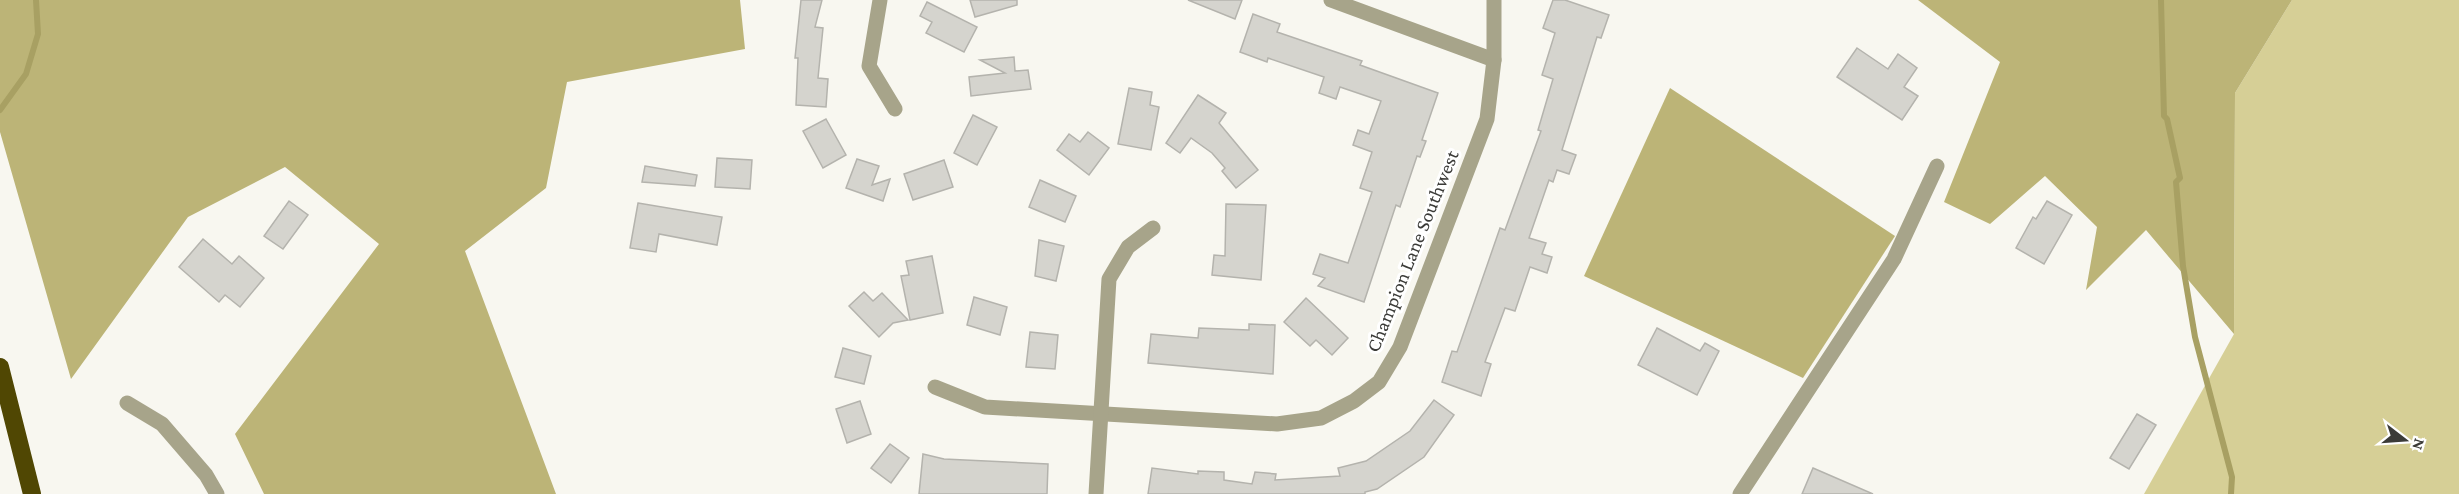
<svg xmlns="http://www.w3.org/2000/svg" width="2459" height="494" font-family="'Crimson Pro',serif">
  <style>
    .green { fill: #d6cf96 }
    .forest { fill: #bcb477 }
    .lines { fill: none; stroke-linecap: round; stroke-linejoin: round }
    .stream { stroke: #a8a063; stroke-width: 6 }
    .building { fill: #d5d4ce; stroke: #b4b3ad; stroke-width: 1.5 }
    .minor { stroke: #a7a48a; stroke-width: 15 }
    .highway { stroke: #504703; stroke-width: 18 }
    .labels { text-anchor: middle; stroke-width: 6; stroke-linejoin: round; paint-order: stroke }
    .street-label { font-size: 20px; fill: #3b3b38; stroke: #fff }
  </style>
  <rect width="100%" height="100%" fill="#f8f7f0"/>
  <polygon class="green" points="2292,0 2459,0 2459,494 2144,494 2234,334 2235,93"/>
  <g class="forest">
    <polygon points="0,0 740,0 745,49 567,82 546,188 465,251 556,494 264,494 235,434 379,244 285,167 188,217 71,379 0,132"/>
    <polygon points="1918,0 2292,0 2235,93 2234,334 2146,230 2086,290 2097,227 2045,176 1990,224 1944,202 2000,62"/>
    <polygon points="1670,88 1895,236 1803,378 1584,276"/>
  </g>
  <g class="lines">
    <g class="stream">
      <polyline points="2161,0 2164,116 2167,119 2180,178 2176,182 2183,266 2195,337 2232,477 2231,494"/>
      <polyline points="0,110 26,74 38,34 36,0"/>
    </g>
  </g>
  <g class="building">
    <polygon points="801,0 822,0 815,27 823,28 818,78 828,79 826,107 796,105 798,58 795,58"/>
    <polygon points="970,0 1017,0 1017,5 975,17"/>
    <polygon points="1188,0 1242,0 1235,19"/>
    <polygon points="1553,0 1565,0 1609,15 1601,38 1597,37 1562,150 1576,155 1569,174 1557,170 1553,182 1549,180 1529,238 1546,243 1542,254 1552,257 1547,273 1530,267 1515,311 1505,308 1485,362 1491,364 1481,396 1442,382 1452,351 1457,352 1500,228 1505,230 1541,131 1538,130 1553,79 1542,75 1555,33 1543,28"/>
    <polygon points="927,2 977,27 964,52 926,33 932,22 920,16"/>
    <polygon points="1253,14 1280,24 1277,32 1362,61 1360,65 1438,93 1422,140 1426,141 1420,157 1417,156 1400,207 1396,205 1364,302 1318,286 1325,278 1313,274 1320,254 1348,263 1372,192 1360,188 1372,152 1353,145 1358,130 1369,134 1381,101 1340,87 1336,99 1319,93 1324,77 1268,58 1267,62 1240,52"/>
    <polygon points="1857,48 1888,69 1898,54 1917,68 1904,87 1918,96 1902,120 1837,77"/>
    <polygon points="1014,57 1015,71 1028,70 1031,89 971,96 969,77 1005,73 980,60"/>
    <polygon points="1129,88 1152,92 1150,105 1159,107 1151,150 1118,144"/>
    <polygon points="1198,95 1226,113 1219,123 1258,170 1236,188 1222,171 1225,168 1212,153 1191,138 1180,153 1166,143"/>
    <polygon points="973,115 997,127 977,165 954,153"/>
    <polygon points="826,119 846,155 823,168 803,131"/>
    <polygon points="1088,132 1109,148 1089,175 1057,150 1069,134 1080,142"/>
    <polygon points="717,158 752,160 750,189 715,187"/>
    <polygon points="857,159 879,166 872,185 890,179 883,201 846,188"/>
    <polygon points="944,160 953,187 913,200 904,174"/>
    <polygon points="645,166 697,175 695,186 642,182"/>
    <polygon points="1040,180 1076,196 1065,222 1029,207"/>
    <polygon points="289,201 308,215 283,249 264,236"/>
    <polygon points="2047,201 2072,215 2044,264 2016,248 2033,217 2036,219"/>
    <polygon points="638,203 722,217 717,245 659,234 656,252 630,248"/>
    <polygon points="1226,204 1266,205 1261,280 1212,275 1214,255 1225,256"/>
    <polygon points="203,239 232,264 239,256 264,278 240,307 225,295 219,302 179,267"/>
    <polygon points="1039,240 1064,246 1056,281 1035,276"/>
    <polygon points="932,256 943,313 910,320 901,276 909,275 906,261"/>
    <polygon points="864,292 873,301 882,293 908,320 893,323 879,337 849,306"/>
    <polygon points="974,297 1007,307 1000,335 967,325"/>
    <polygon points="1306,298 1348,338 1332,355 1316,340 1310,346 1284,322"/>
    <polygon points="1249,324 1275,325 1273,374 1148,363 1151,334 1198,338 1199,328 1249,330"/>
    <polygon points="1657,328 1700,351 1705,343 1719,351 1697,395 1638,365"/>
    <polygon points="1030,332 1058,335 1055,369 1026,367"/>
    <polygon points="843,348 871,356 864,384 835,377"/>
    <polygon points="1434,400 1454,415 1424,457 1377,489 1365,492 1365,494 1148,494 1152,468 1198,474 1198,471 1224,472 1224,480 1252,484 1255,472 1276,474 1275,480 1340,476 1338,468 1366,461 1410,431"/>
    <polygon points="860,401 871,434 847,443 836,409"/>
    <polygon points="2137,414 2156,425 2129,469 2110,458"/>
    <polygon points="890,444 909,458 891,483 871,468"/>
    <polygon points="923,454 944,459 1048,464 1047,494 919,494"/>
    <polygon points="1813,468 1873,494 1802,494"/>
  </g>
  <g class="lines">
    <g class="minor">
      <polyline points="880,0 869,66 895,109"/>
      <polyline points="1331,0 1494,60"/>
      <polyline points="935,387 985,407 1277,424 1321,418 1354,401 1379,382 1400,347 1487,119 1494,60 1494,0"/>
      <polyline points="127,403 162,424 206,475 217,494"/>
      <polyline points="1096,494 1109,279 1128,247 1153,228"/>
      <polyline points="1740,494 1894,259 1937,166"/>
    </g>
    <polyline class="highway" points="0,367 32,494"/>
  </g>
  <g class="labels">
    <g class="street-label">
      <text transform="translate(1412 251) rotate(-68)" y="7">Champion Lane Southwest</text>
    </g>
  </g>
  <g transform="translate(2405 440) rotate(107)" stroke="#ffffff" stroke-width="4.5" paint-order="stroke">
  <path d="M0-4.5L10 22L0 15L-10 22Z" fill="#3b3b38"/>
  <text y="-9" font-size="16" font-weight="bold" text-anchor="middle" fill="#3b3b38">N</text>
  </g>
</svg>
